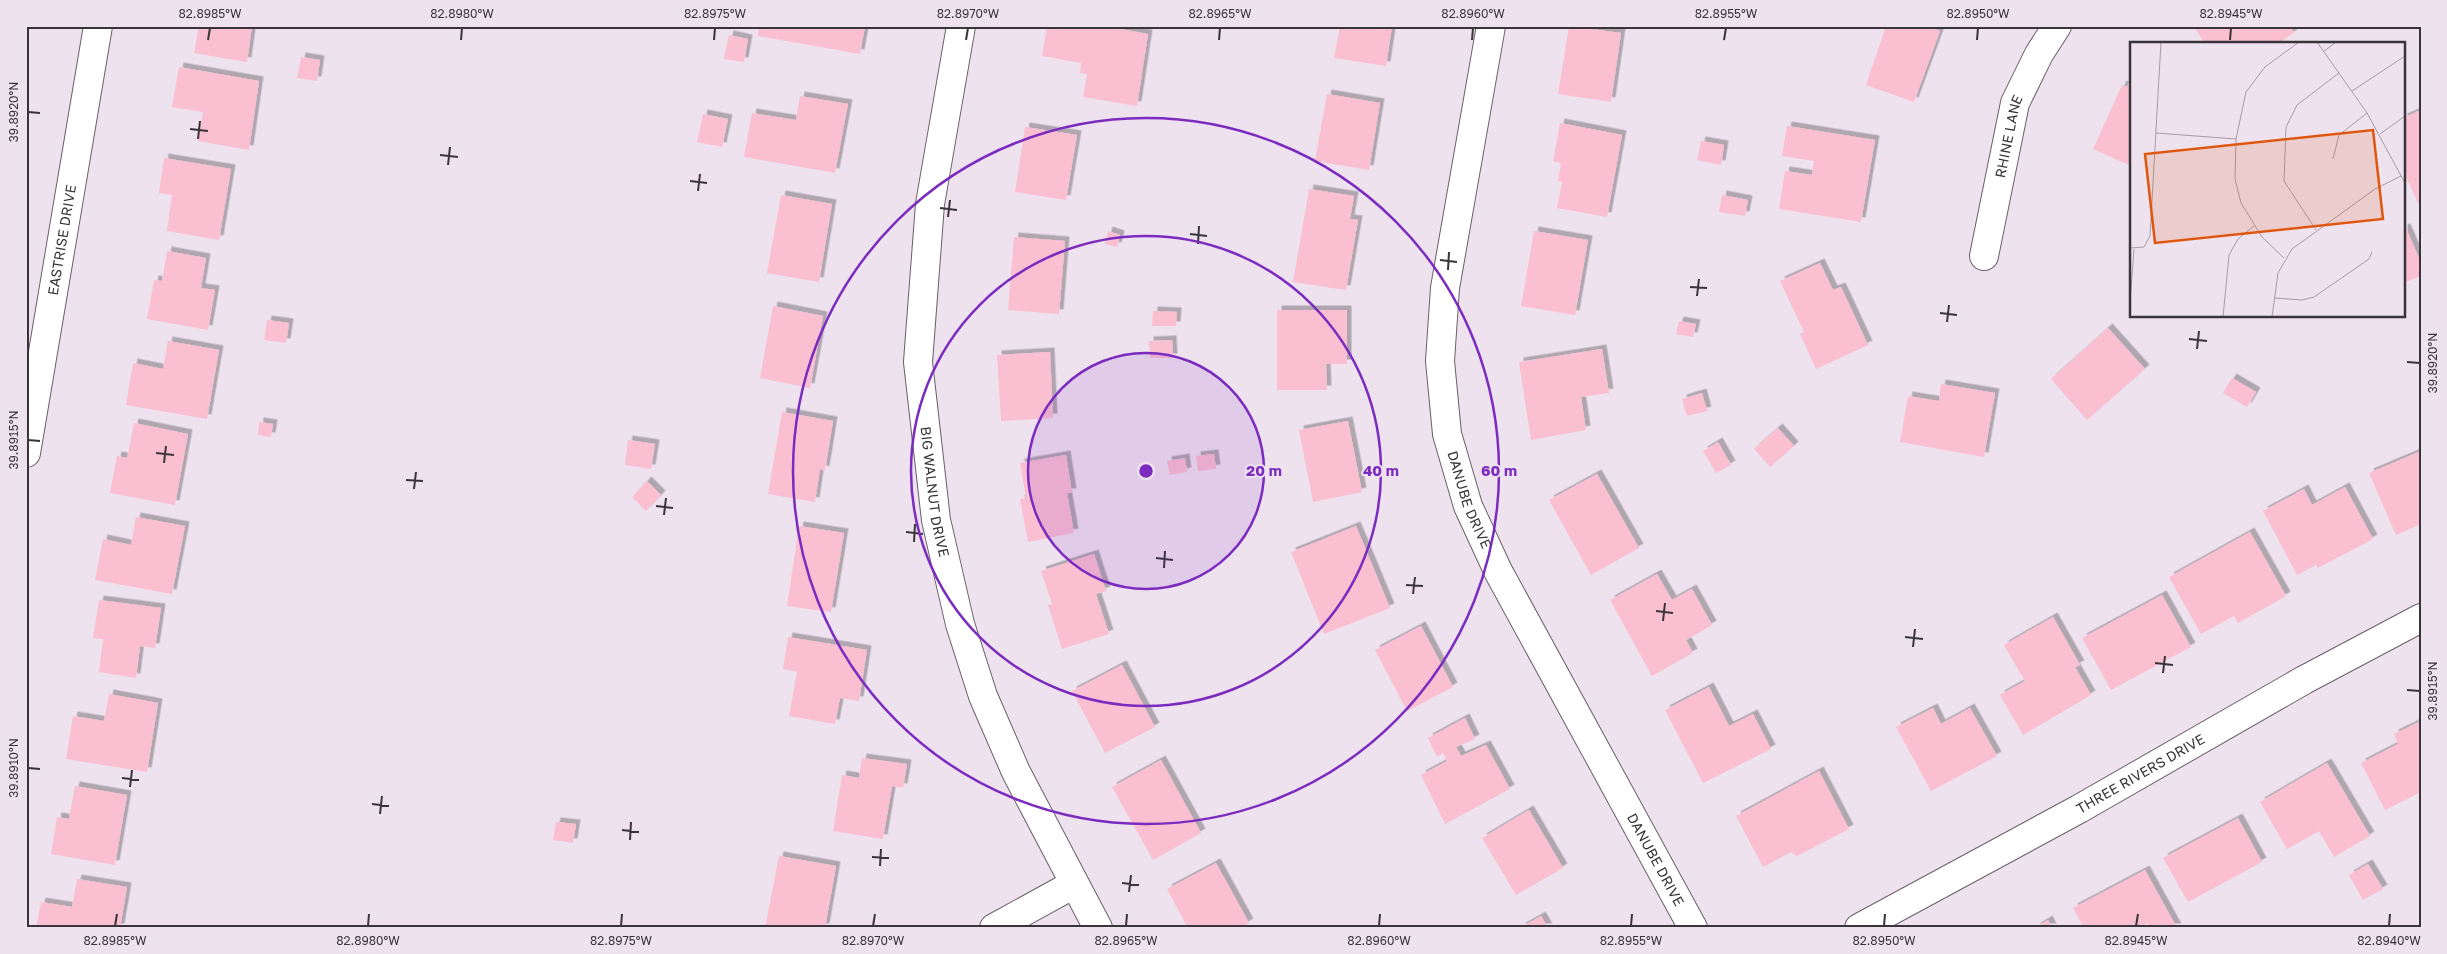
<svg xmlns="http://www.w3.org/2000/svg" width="2447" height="954" font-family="'Golos Text',sans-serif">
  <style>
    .building { fill: #fabfd1; filter: url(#shadow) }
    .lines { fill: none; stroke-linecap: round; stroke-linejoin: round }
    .street-casing { stroke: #6a5f6a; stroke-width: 30 }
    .street { stroke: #fff; stroke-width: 28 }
    .ticks { fill: none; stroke: #383439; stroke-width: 2 }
    .ring { fill: none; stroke: #7b2cbf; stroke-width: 2.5 }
    .labels { text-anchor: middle; stroke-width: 4; stroke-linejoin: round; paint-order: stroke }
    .street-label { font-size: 14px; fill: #383439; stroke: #eee2ef }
    .inset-road { fill: none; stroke: #a59ca6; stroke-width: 1 }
    .view { fill: #df570e; fill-opacity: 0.15; stroke: #df570e; stroke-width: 2.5 }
    .inset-edge { fill: none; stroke: #383439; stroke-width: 2.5 }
    .centre { fill: #7b2cbf; stroke: #eee2ef; stroke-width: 2.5 }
    .ring-label { font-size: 15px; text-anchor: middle; font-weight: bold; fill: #7b2cbf; stroke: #eee2ef; stroke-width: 4; stroke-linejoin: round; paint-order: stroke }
    .neatline { fill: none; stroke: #383439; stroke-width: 2 }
    .ticks-label { font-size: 12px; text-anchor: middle; fill: #383439 }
  </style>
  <defs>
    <filter id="shadow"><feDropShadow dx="4.5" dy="-4.5" stdDeviation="0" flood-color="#0004"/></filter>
  </defs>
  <rect width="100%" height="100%" fill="#eee2ef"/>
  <g class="building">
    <polygon points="199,26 252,26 247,62 194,53"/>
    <polygon points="759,26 865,26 860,54 758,36"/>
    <polygon points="1047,26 1104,26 1148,34 1137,106 1083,97 1087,74 1080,73 1081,63 1042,56"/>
    <polygon points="1340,26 1392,26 1386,66 1334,58"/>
    <polygon points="1569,26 1621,33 1611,102 1558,94"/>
    <polygon points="1886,26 1927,26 1940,31 1914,102 1866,85"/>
    <polygon points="2194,26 2290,26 2294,33 2277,44 2205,44"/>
    <polygon points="729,35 748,39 744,62 724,59"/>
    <polygon points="301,57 320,60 317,81 297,78"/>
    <polygon points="179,67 259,81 249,150 198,141 203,112 172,107"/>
    <polygon points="2131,78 2131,166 2093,149 2122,85 2127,87"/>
    <polygon points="1327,94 1380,103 1369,170 1315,161"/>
    <polygon points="800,96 848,104 835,173 744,157 752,113 796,120"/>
    <polygon points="2421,110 2421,209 2403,171 2403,118"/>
    <polygon points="703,114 728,119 722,147 697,142"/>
    <polygon points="1560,123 1622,135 1607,217 1557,208 1562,182 1558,181 1561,163 1553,161"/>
    <polygon points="1787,126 1875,140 1861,222 1779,209 1785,171 1812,175 1814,161 1782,156"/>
    <polygon points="1025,127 1077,135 1066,200 1015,192"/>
    <polygon points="1701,141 1724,145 1721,165 1697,160"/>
    <polygon points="164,158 231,169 219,240 167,231 172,195 159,193"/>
    <polygon points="1309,189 1354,196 1350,219 1358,220 1346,290 1293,282"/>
    <polygon points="781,195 832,204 819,282 767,273"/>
    <polygon points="1722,195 1748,200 1745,216 1719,212"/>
    <polygon points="2406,228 2421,263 2421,276 2403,283 2403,229"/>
    <polygon points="1108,231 1120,235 1117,247 1105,244"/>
    <polygon points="1534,231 1588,240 1575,315 1521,306"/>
    <polygon points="1014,237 1065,241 1059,314 1008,310"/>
    <polygon points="167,251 206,258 201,288 215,290 208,330 147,319 154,280 162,281"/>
    <polygon points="1820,263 1833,290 1841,287 1868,345 1816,369 1800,334 1804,332 1780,281"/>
    <polygon points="773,306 823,316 810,388 760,378"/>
    <polygon points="1277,310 1347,310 1347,364 1326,364 1327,390 1277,390"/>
    <polygon points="1153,311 1177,312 1176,326 1152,326"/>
    <polygon points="267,320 289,323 286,343 264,340"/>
    <polygon points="1679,321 1696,324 1693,337 1676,334"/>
    <polygon points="2108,328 2145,369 2087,420 2051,379"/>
    <polygon points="1172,340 1173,358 1150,358 1149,341"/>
    <polygon points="168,341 219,350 207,419 126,405 133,363 163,369"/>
    <polygon points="1602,349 1609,393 1581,397 1586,430 1531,440 1519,362"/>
    <polygon points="1050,352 1053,418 1001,421 997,355"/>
    <polygon points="2232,378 2256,392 2247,407 2223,393"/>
    <polygon points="1941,384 1995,393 1984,457 1900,442 1908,396 1939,401"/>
    <polygon points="1702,393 1707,411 1687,416 1682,399"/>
    <polygon points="782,412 833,421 825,471 820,469 815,502 768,494"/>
    <polygon points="1348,421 1362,492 1313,502 1299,430"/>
    <polygon points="259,422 273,424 271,437 258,435"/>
    <polygon points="134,423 188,434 175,505 110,493 117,456 127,458"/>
    <polygon points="1778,428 1794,446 1770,467 1754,449"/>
    <polygon points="628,440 655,444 651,469 625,465"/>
    <polygon points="1718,442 1731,465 1716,473 1703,451"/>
    <polygon points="2421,451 2421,524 2396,535 2369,473"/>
    <polygon points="1214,454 1216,469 1198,471 1196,456"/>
    <polygon points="1066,455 1072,493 1067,493 1074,533 1028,542 1020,499 1026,498 1020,463"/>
    <polygon points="1185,458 1187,472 1170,475 1167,461"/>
    <polygon points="1597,474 1639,548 1591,575 1549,500"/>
    <polygon points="647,481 661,495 646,511 632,497"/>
    <polygon points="2345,487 2373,539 2318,568 2316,565 2297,575 2263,511 2304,489 2312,505"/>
    <polygon points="136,517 185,526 172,594 95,580 103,539 131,545"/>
    <polygon points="799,526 844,533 831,612 787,606"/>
    <polygon points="1356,526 1390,608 1324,634 1291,552"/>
    <polygon points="2250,532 2286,596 2238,623 2234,616 2201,634 2169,577"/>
    <polygon points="1094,554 1106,591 1096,594 1109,634 1062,649 1048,605 1052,604 1041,571"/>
    <polygon points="1657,574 1672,600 1692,589 1712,625 1686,640 1693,653 1652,676 1610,600"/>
    <polygon points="2162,595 2191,647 2111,690 2082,638"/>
    <polygon points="99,600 161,608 155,648 140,646 136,678 99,672 103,639 93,638"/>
    <polygon points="2053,617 2080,665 2075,667 2091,695 2023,735 2000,695 2025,681 2004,645"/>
    <polygon points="1421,626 1453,687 1407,711 1375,650"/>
    <polygon points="788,637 867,650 859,701 840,698 835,724 789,716 797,672 783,669"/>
    <polygon points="1122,665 1155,727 1105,753 1072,691"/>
    <polygon points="1709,687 1729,726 1753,714 1771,749 1703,783 1665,710"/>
    <polygon points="109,694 158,703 147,772 66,759 73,716 104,721"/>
    <polygon points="1933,708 1941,724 1970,708 1997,756 1931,791 1896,727"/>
    <polygon points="1465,718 1475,739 1456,747 1461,756 1486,745 1510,789 1445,824 1421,775 1447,761 1443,753 1437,757 1428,738"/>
    <polygon points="2421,721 2421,792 2385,810 2361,763 2398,744 2394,734"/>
    <polygon points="862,758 907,764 903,788 892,786 883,839 833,831 842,775 859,778"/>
    <polygon points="1161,760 1201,833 1153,860 1112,787"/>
    <polygon points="2327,763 2370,836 2334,857 2319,831 2287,849 2260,802"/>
    <polygon points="1819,771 1849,829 1797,856 1791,852 1763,867 1736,816"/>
    <polygon points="75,786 127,795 115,865 51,854 57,817 69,819"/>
    <polygon points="1529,810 1563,868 1516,895 1482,838"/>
    <polygon points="2238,818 2262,862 2188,902 2163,858"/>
    <polygon points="556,822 576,824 573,843 553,840"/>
    <polygon points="779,856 836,866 825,928 765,928"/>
    <polygon points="1216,863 1249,923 1240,928 1188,928 1167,889"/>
    <polygon points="2368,864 2383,889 2363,900 2349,875"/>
    <polygon points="2145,870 2177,928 2150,928 2147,923 2139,928 2084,928 2073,908"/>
    <polygon points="77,879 127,887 120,928 36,928 41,902 72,907"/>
    <polygon points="1541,916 1548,928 1520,928"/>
    <polygon points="2048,920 2052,928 2035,928"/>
  </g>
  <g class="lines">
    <defs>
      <g id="street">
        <path id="s1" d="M 961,26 L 930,204 L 918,362 L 936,520 L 960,624 L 983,696 L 1016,772 L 1098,928"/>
        <path id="s2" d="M 1491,26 L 1445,288 L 1440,361 L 1447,434 L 1468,506 L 1498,571 L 1693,928"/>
        <path id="s3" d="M 1984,256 L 2015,103 L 2039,54 L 2057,26"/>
        <path id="s4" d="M 26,453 L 98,26"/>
        <polyline points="994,928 1074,884"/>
        <path id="s5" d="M 1859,928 L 2079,809 L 2304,680 L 2421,618"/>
      </g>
    </defs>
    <use href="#street" class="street-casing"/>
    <use href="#street" class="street"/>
  </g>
  <path class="ticks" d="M 208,40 L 210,28M 461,40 L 462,28M 714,40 L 715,28M 966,40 L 968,28M 1219,40 L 1220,28M 1472,40 L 1473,28M 1724,40 L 1726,28M 1977,40 L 1978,28M 2230,40 L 2231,28M 28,112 L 40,113M 190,129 L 208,131M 198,139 L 200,121M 440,155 L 458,157M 448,165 L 450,147M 690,181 L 707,183M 698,191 L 700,174M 940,208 L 957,210M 948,217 L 950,200M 1190,234 L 1207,236M 1198,244 L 1199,226M 1440,260 L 1457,262M 1448,270 L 1449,252M 1690,287 L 1707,288M 1697,296 L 1699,279M 1940,313 L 1957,315M 1947,322 L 1949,305M 2189,339 L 2207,341M 2197,349 L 2199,331M 2407,362 L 2420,363M 28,440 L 40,441M 156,453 L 174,455M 164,463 L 166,446M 406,480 L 423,481M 414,489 L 416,472M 656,506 L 673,508M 664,515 L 666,498M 906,532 L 923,534M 914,542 L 915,524M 1156,558 L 1173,560M 1164,568 L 1165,551M 1406,585 L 1423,586M 1413,594 L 1415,577M 1656,611 L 1673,613M 1663,621 L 1665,603M 1905,637 L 1923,639M 1913,647 L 1915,629M 2155,663 L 2173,665M 2163,673 L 2165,656M 2407,690 L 2420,691M 28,768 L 40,769M 122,778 L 139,780M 130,787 L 132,770M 372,804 L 389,806M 380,814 L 382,796M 622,830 L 639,832M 630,840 L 631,822M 872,857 L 889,858M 880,866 L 881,849M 1122,883 L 1139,885M 1129,892 L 1131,875M 115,926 L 117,914M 368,926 L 369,914M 621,926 L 622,914M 873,926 L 875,914M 1126,926 L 1127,914M 1379,926 L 1380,914M 1631,926 L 1632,914M 1884,926 L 1885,914M 2136,926 L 2138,914M 2389,926 L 2390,914"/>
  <circle cx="1146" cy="471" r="118" fill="#7b2cbf" fill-opacity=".12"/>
  <g class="ring">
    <circle cx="1146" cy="471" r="118"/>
    <circle cx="1146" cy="471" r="235"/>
    <circle cx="1146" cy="471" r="353"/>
  </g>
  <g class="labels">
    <g class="street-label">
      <text dy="5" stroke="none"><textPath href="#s3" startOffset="122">RHINE LANE</textPath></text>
      <text dy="5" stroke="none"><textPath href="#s4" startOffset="216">EASTRISE DRIVE</textPath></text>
      <text dy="5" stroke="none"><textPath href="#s1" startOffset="470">BIG WALNUT DRIVE</textPath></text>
      <text dy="5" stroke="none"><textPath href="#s2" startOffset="482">DANUBE DRIVE</textPath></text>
      <text dy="5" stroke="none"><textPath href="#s5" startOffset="321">THREE RIVERS DRIVE</textPath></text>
      <text dy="5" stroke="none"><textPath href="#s2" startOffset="888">DANUBE DRIVE</textPath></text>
    </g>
  </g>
  <g transform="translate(2130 42)">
    <rect width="275" height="275" fill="#eee2ef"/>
    <path class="inset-road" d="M 187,0 L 237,71 L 275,141M 193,10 L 206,0M 222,49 L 275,14M 26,91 L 106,97M 250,92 L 275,74M 203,117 L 209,93 L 237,71M 186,188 L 154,139 L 156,85 L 167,63 L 209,31M 0,206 L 14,205 L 20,194 L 31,0M 154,216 L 132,195 L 111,161 L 105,137 L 106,97 L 116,50 L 135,25 L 169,0M 144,256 L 172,258 L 184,255 L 239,217 L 242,210M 0,260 L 4,207M 93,275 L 99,213 L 108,197 L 124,184M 142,275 L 148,231 L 162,207 L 245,147 L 271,134"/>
    <path class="view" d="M 243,88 L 253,177 L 25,201 L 15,112 Z"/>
    <rect width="275" height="275" class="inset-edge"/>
  </g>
  <circle cx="1146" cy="471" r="8" class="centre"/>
  <g class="ring-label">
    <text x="1264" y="476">20 m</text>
    <text x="1381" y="476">40 m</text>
    <text x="1499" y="476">60 m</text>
  </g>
  <rect width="2447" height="954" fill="none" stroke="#eee2ef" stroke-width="55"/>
  <rect x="28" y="28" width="2392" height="898" class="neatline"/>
  <g class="ticks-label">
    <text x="210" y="18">82.8985°W</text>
    <text x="462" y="18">82.8980°W</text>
    <text x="715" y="18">82.8975°W</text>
    <text x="968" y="18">82.8970°W</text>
    <text x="1220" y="18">82.8965°W</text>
    <text x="1473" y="18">82.8960°W</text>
    <text x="1726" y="18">82.8955°W</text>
    <text x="1978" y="18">82.8950°W</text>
    <text x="2231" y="18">82.8945°W</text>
    <text transform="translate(14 112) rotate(-90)" y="4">39.8920°N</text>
    <text transform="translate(2433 363) rotate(-90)" y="4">39.8920°N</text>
    <text transform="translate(14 440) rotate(-90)" y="4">39.8915°N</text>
    <text transform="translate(2433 691) rotate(-90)" y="4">39.8915°N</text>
    <text transform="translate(14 768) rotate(-90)" y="4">39.8910°N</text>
    <text x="115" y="945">82.8985°W</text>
    <text x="368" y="945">82.8980°W</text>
    <text x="621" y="945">82.8975°W</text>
    <text x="873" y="945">82.8970°W</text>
    <text x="1126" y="945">82.8965°W</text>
    <text x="1379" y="945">82.8960°W</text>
    <text x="1631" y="945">82.8955°W</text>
    <text x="1884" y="945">82.8950°W</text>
    <text x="2136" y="945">82.8945°W</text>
    <text x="2389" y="945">82.8940°W</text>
  </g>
</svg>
